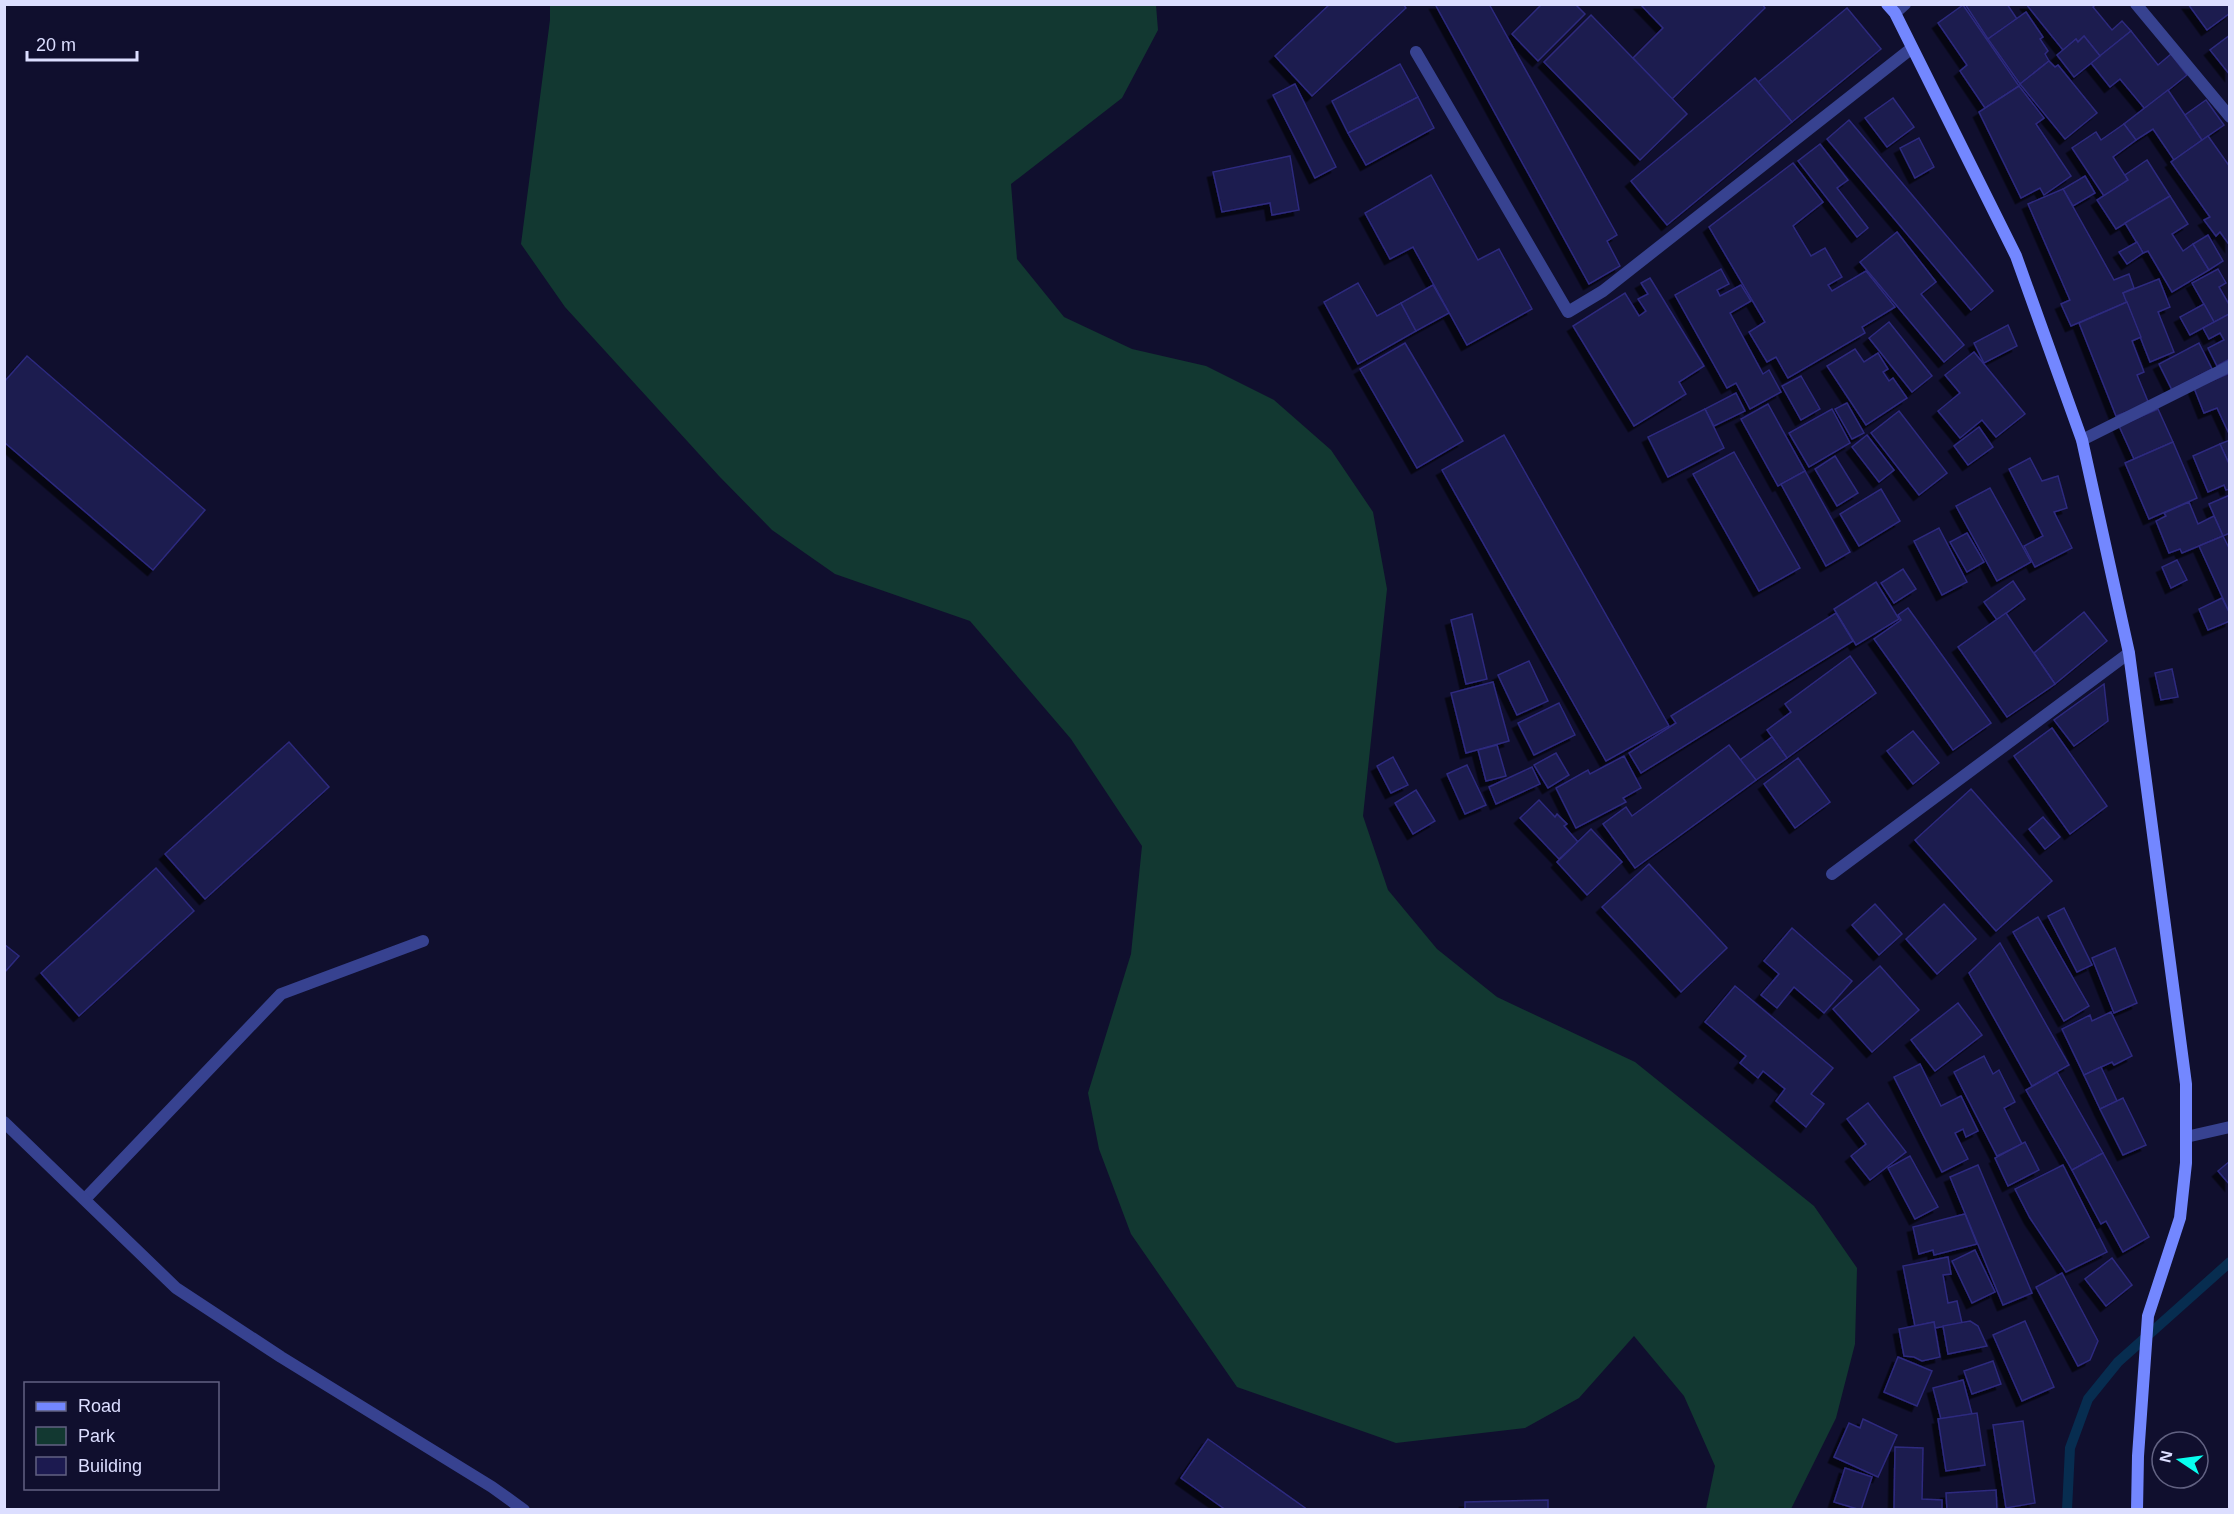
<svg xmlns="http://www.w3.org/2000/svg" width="2234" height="1514" font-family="Helvetica,sans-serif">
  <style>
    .green { fill: #123831 }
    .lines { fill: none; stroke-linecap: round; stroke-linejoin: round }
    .stream { stroke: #072d50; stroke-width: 10 }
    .building { fill: #1c1a50; stroke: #2d2a7e; stroke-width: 1.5; filter: url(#shadow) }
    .service { stroke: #374290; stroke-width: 12 }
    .minor { stroke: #374290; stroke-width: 12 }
    .tertiary { stroke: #374290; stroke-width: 12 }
    .secondary { stroke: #7387ff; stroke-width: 12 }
  </style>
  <defs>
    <filter id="shadow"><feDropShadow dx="-5.5" dy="5.5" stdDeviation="0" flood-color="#0009"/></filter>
  </defs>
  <rect width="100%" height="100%" fill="#100f2e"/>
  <polygon class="green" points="550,5 1156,5 1158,30 1122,98 1011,184 1017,259 1064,317 1132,349 1206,366 1274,400 1331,450 1373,512 1387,589 1363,816 1388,890 1437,949 1497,997 1635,1062 1814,1206 1857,1268 1855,1344 1836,1418 1791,1509 1706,1509 1715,1466 1684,1396 1634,1336 1579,1398 1525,1428 1396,1443 1237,1387 1131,1234 1099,1149 1088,1093 1131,954 1142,846 1071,739 970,621 835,574 772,530 719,476 565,307 521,244 550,20"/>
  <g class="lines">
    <polyline class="stream" points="2067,1510 2070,1448 2088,1399 2118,1362 2230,1262"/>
  </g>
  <g class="building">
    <polygon points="1330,4 1403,4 1406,8 1312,96 1275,56"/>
    <polygon points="1435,4 1489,4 1617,235 1607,241 1620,266 1589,284"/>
    <polygon points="1542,4 1575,4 1585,14 1538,61 1512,34"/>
    <polygon points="1640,4 1762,4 1765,8 1672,99 1633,58 1663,28"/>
    <polygon points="1965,4 2007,4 2017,19 1988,39"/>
    <polygon points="2026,4 2096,4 2093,7 2112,30 2122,21 2131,31 2100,56 2084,36 2078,42 2076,39 2063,50"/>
    <polygon points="2188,4 2230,4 2230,13 2207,30"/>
    <polygon points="1963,5 2019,86 1985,108 1960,71 1967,65 1938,23"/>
    <polygon points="1847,8 1881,49 1792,122 1758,82"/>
    <polygon points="2026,12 2043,37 2040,39 2048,51 2045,54 2049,61 2020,84 1988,39"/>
    <polygon points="1591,15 1687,114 1640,160 1544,62"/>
    <polygon points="2131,31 2158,65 2171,54 2187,75 2145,109 2120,79 2110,87 2091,63"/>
    <polygon points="2230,35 2230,75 2210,50"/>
    <polygon points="2084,36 2100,56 2074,77 2057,55 2076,39 2078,42"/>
    <polygon points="2049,61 2055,67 2058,65 2097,113 2065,139 2020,84"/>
    <polygon points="1400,64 1418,97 1348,133 1332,101"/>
    <polygon points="1755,78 1792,122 1667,225 1631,181"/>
    <polygon points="1295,84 1336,167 1315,178 1273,95"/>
    <polygon points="2019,86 2044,118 2036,124 2071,176 2044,195 2040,188 2021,198 1979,112"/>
    <polygon points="2168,90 2202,140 2174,160 2153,129 2136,140 2124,124"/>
    <polygon points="1418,97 1434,128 1366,165 1348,133"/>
    <polygon points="1893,98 1914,127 1887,147 1865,118"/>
    <polygon points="2206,100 2224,125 2202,140 2185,115"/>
    <polygon points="1849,120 1993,291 1971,310 1827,139"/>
    <polygon points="2124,124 2136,140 2113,157 2128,180 2104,196 2072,148 2096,132 2101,140"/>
    <polygon points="2208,136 2230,167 2230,246 2220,232 2216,236 2204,220 2210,217 2171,162"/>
    <polygon points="1919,138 1934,167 1915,178 1900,148"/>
    <polygon points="1820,144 1848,180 1837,188 1868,228 1857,237 1798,161"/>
    <polygon points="1290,156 1299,210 1272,215 1270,203 1222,212 1213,172"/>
    <polygon points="2147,160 2170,196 2116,229 2097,200 2128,180 2125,175"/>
    <polygon points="1793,163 1823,202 1793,226 1811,256 1825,248 1842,277 1828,285 1832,291 1866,271 1895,307 1862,327 1865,333 1788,378 1776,357 1767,362 1749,332 1765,322 1709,227"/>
    <polygon points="1431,175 1478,260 1499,249 1532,309 1467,345 1413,247 1390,259 1365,213"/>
    <polygon points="2085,176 2095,193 2073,206 2063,189"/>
    <polygon points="2063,189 2114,280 2129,274 2134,288 2123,293 2127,302 2071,326 2061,304 2070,300 2028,204"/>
    <polygon points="2170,196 2188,224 2172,234 2183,251 2193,244 2209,270 2172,292 2148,251 2143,253 2125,223"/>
    <polygon points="1897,232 1936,282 1921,294 1964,345 1944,362 1860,262"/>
    <polygon points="2208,235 2223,261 2209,270 2193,244"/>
    <polygon points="2137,242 2143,253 2127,264 2119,252"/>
    <polygon points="1721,269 1729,284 1717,290 1720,296 1741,285 1751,301 1730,313 1763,374 1769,370 1781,392 1750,409 1736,383 1727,388 1675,295"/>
    <polygon points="2218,269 2226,283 2219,287 2230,306 2230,314 2214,322 2192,283"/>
    <polygon points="1650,278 1704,366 1679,382 1686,394 1634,426 1573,326 1625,293 1639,316 1646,311 1638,299 1648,294 1641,283"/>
    <polygon points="2159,279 2170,307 2158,312 2174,352 2150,362 2123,293"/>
    <polygon points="1358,283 1377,316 1401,303 1416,331 1358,364 1324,302"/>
    <polygon points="1433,285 1449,313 1416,331 1401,303"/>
    <polygon points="2127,302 2141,337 2132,341 2144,372 2137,375 2149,404 2116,416 2079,323"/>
    <polygon points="2204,304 2214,322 2190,335 2180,317"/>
    <polygon points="2229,314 2230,359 2217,366 2208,348 2224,340 2220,333 2209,339 2203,328"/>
    <polygon points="1889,322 1932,376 1912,392 1869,338"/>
    <polygon points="2008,325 2017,346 1984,363 1974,343"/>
    <polygon points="1405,343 1463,441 1417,468 1360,369"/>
    <polygon points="2199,343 2212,369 2172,390 2159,364"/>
    <polygon points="1855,349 1864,362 1878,353 1888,369 1883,372 1889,381 1893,378 1907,398 1866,425 1827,366"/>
    <polygon points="1974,352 2025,414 1996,437 1982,420 1960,438 1938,411 1960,393 1945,375"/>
    <polygon points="27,356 205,510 153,570 4,442 4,382"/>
    <polygon points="2230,373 2230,436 2217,408 2204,413 2194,388"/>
    <polygon points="1801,376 1820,409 1801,420 1782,386"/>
    <polygon points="1736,393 1745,411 1714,426 1705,409"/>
    <polygon points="1847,403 1864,433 1852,439 1835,409"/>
    <polygon points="1768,404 1805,471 1778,486 1741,419"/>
    <polygon points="1705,409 1724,448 1668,477 1648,437"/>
    <polygon points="1832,409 1850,443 1809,467 1789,433"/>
    <polygon points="2158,409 2173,442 2134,459 2119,426"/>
    <polygon points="1899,411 1947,473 1919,495 1871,433"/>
    <polygon points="1979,427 1993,447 1968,465 1954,446"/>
    <polygon points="1504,435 1669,726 1606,761 1442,470"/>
    <polygon points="1867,435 1894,470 1879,482 1852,447"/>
    <polygon points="2230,440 2230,466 2220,444"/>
    <polygon points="2173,442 2197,498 2149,519 2125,463"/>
    <polygon points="2220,444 2230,466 2230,489 2226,490 2224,485 2208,492 2193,456"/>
    <polygon points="1734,452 1800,568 1759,591 1693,474"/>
    <polygon points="1835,456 1858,493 1837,506 1815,469"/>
    <polygon points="2030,458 2042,481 2058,476 2067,508 2054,512 2072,548 2035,567 2024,546 2043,536 2009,469"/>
    <polygon points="1805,471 1850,552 1826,566 1781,484"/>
    <polygon points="1990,488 2031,562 1997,581 1956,506"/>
    <polygon points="1881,489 1900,521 1859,546 1840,514"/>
    <polygon points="2230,495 2230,533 2223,536 2209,504"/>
    <polygon points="2189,502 2198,524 2214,516 2223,536 2182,553 2180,549 2169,553 2156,521 2166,516 2164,513"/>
    <polygon points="1939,528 1967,582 1942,595 1914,541"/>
    <polygon points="1967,533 1984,562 1967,572 1950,542"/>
    <polygon points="2223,536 2230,550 2230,614 2199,546"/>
    <polygon points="2177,560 2187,580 2171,588 2162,567"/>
    <polygon points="1903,569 1916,589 1894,603 1881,583"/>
    <polygon points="2013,581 2025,599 1997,620 1984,602"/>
    <polygon points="1876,582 1899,619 1856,645 1834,609"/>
    <polygon points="2222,598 2230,614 2230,621 2208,630 2199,609"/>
    <polygon points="1908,608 1991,723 1953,750 1874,639 1901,620 1898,615"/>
    <polygon points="2084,612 2107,641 2055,684 2034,653"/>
    <polygon points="1836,613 1853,641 1641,773 1629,753 1676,723 1671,716"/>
    <polygon points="2006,613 2055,684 2007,717 1958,647"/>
    <polygon points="1472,614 1487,679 1466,684 1451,620"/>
    <polygon points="1850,656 1876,693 1787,758 1767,730 1791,712 1785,704"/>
    <polygon points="1529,661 1548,701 1517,715 1498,675"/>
    <polygon points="2172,669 2178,697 2161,700 2155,673"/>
    <polygon points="1493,682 1509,741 1466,753 1451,693"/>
    <polygon points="2104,684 2108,721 2074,746 2054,720"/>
    <polygon points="1559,703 1575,735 1534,755 1518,723"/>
    <polygon points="2052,728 2107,806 2070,834 2014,756"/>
    <polygon points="1913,731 1939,763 1913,784 1887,751"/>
    <polygon points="1772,737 1787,758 1756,780 1740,760"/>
    <polygon points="289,742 329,787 205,899 165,854"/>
    <polygon points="1497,745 1506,776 1486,781 1478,750"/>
    <polygon points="1729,745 1756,780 1635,868 1603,824 1626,807 1632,816"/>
    <polygon points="1556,753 1569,775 1548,788 1534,765"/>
    <polygon points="1624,756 1641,788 1623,798 1626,802 1576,828 1556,788 1588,770 1590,774"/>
    <polygon points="1393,757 1408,785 1391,793 1377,766"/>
    <polygon points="1798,758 1830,802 1795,828 1764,784"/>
    <polygon points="1467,765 1486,805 1465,814 1447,774"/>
    <polygon points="1532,767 1540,784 1496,804 1489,787"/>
    <polygon points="1971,789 2052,881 1996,931 1915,840"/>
    <polygon points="1416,790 1435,821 1413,834 1395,803"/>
    <polygon points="1539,800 1555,817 1557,814 1567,824 1564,826 1578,842 1559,859 1520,818"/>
    <polygon points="2043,817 2060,837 2045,849 2029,829"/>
    <polygon points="1591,829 1622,862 1587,895 1557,862"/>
    <polygon points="1649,864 1727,948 1681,992 1602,907"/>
    <polygon points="156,868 194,911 79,1016 41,973"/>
    <polygon points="1875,904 1902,934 1879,955 1852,925"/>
    <polygon points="1944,904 1976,939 1937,974 1906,939"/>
    <polygon points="2064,908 2092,965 2077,972 2048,916"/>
    <polygon points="2038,917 2089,1006 2064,1021 2013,932"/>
    <polygon points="1792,928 1852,981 1824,1013 1794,987 1777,1008 1761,995 1779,974 1764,961"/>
    <polygon points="2000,943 2069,1065 2032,1086 1969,973"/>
    <polygon points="4,944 19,956 4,973"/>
    <polygon points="2115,948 2137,1003 2114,1013 2092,958"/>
    <polygon points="1880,966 1919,1010 1872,1052 1833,1009"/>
    <polygon points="1735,986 1833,1068 1811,1094 1824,1104 1806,1127 1776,1101 1785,1089 1763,1071 1758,1078 1740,1063 1746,1056 1705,1022"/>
    <polygon points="1958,1003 1982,1035 1935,1071 1911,1040"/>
    <polygon points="2111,1012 2132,1056 2114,1065 2112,1062 2084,1075 2062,1029 2090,1015 2092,1021"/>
    <polygon points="1984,1056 1993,1074 1999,1070 2015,1102 2004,1108 2022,1144 1997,1156 1954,1072"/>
    <polygon points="1920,1064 1941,1106 1961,1096 1978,1131 1966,1137 1963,1129 1955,1133 1968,1159 1942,1172 1894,1077"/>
    <polygon points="2101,1067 2117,1101 2100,1109 2084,1075"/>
    <polygon points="2057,1072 2103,1153 2072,1170 2026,1090"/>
    <polygon points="2123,1098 2146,1145 2123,1155 2100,1109"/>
    <polygon points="1868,1103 1906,1152 1870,1180 1851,1156 1866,1144 1847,1119"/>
    <polygon points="2025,1142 2039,1170 2008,1186 1995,1158"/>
    <polygon points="2103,1153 2149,1237 2123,1252 2106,1221 2101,1224 2072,1170"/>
    <polygon points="1910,1156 1938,1207 1915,1219 1888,1168"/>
    <polygon points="2230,1161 2230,1185 2218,1171"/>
    <polygon points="1978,1165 2032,1293 2003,1305 1950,1177"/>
    <polygon points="2063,1165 2107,1252 2066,1272 2030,1218 2015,1189"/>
    <polygon points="1965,1214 1977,1244 1934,1255 1933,1250 1919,1254 1913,1227"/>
    <polygon points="1975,1250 1995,1292 1972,1303 1952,1261"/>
    <polygon points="1948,1257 1951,1274 1943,1275 1948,1303 1957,1301 1962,1323 1935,1328 1934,1322 1915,1326 1903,1266"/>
    <polygon points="2112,1258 2132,1285 2106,1306 2085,1279"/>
    <polygon points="2062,1273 2098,1341 2090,1360 2078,1366 2036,1287"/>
    <polygon points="1970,1321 1978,1326 1987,1346 1948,1354 1943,1326"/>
    <polygon points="2025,1321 2054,1387 2022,1401 1993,1335"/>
    <polygon points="1934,1322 1940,1357 1922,1361 1914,1357 1904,1356 1899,1329"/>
    <polygon points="1898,1357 1932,1371 1917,1406 1884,1392"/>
    <polygon points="1993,1361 2001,1384 1972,1394 1964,1371"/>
    <polygon points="1963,1380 1972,1414 1941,1419 1933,1388"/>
    <polygon points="1977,1413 1985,1465 1946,1471 1938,1419"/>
    <polygon points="1863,1419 1897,1435 1878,1477 1834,1457 1849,1423 1860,1428"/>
    <polygon points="2023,1421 2035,1503 2006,1508 1993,1425"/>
    <polygon points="1208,1439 1308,1510 1226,1510 1181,1478"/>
    <polygon points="1895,1447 1923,1448 1922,1499 1942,1500 1942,1510 1894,1510"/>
    <polygon points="1845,1468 1872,1477 1861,1510 1834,1502"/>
    <polygon points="1996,1490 1997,1510 1947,1510 1946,1493"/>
    <polygon points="1548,1500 1548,1510 1465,1510 1465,1502"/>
  </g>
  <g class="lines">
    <polyline class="service" points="2082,440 2230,366"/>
    <g class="minor">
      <polyline points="2136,4 2230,117"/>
      <polyline points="1416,52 1568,312 1603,291 1912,48"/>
      <polyline points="1832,874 2129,653"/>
      <polyline points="2186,1137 2230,1127"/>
      <polyline points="85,1199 281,994 423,941"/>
    </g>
    <g class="tertiary">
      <polyline points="1895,13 1905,4"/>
      <polyline points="4,1122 176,1288 281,1357 492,1487 524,1510"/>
    </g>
    <polyline class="secondary" points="1887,4 1895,13 2016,256 2082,440 2129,653 2186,1084 2186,1163 2180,1218 2148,1316 2138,1456 2137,1510"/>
  </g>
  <rect width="2234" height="1514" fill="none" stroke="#dcdeff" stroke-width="12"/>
  <rect x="24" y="1382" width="195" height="108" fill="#100f2e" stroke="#626282" stroke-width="1.5"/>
  <rect x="36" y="1402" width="30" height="9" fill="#7387ff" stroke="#626282" stroke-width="1.5"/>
  <text x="78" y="1412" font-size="18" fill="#dcdeff">Road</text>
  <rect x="36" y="1427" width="30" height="18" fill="#123831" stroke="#626282" stroke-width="1.5"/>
  <text x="78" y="1442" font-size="18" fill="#dcdeff">Park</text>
  <rect x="36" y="1457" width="30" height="18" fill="#1c1a50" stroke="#626282" stroke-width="1.5"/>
  <text x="78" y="1472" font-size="18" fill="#dcdeff">Building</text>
  <g transform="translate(2180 1460) rotate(283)"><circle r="28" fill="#100f2e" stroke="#626282" stroke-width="1.5"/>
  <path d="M0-4.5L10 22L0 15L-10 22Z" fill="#08ffef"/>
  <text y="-9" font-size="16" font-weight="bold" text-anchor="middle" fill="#dcdeff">N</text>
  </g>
  <path d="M27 51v9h110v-9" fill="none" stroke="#dcdeff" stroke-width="3"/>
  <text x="36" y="51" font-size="18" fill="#dcdeff" stroke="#100f2e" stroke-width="4.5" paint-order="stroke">20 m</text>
</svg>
